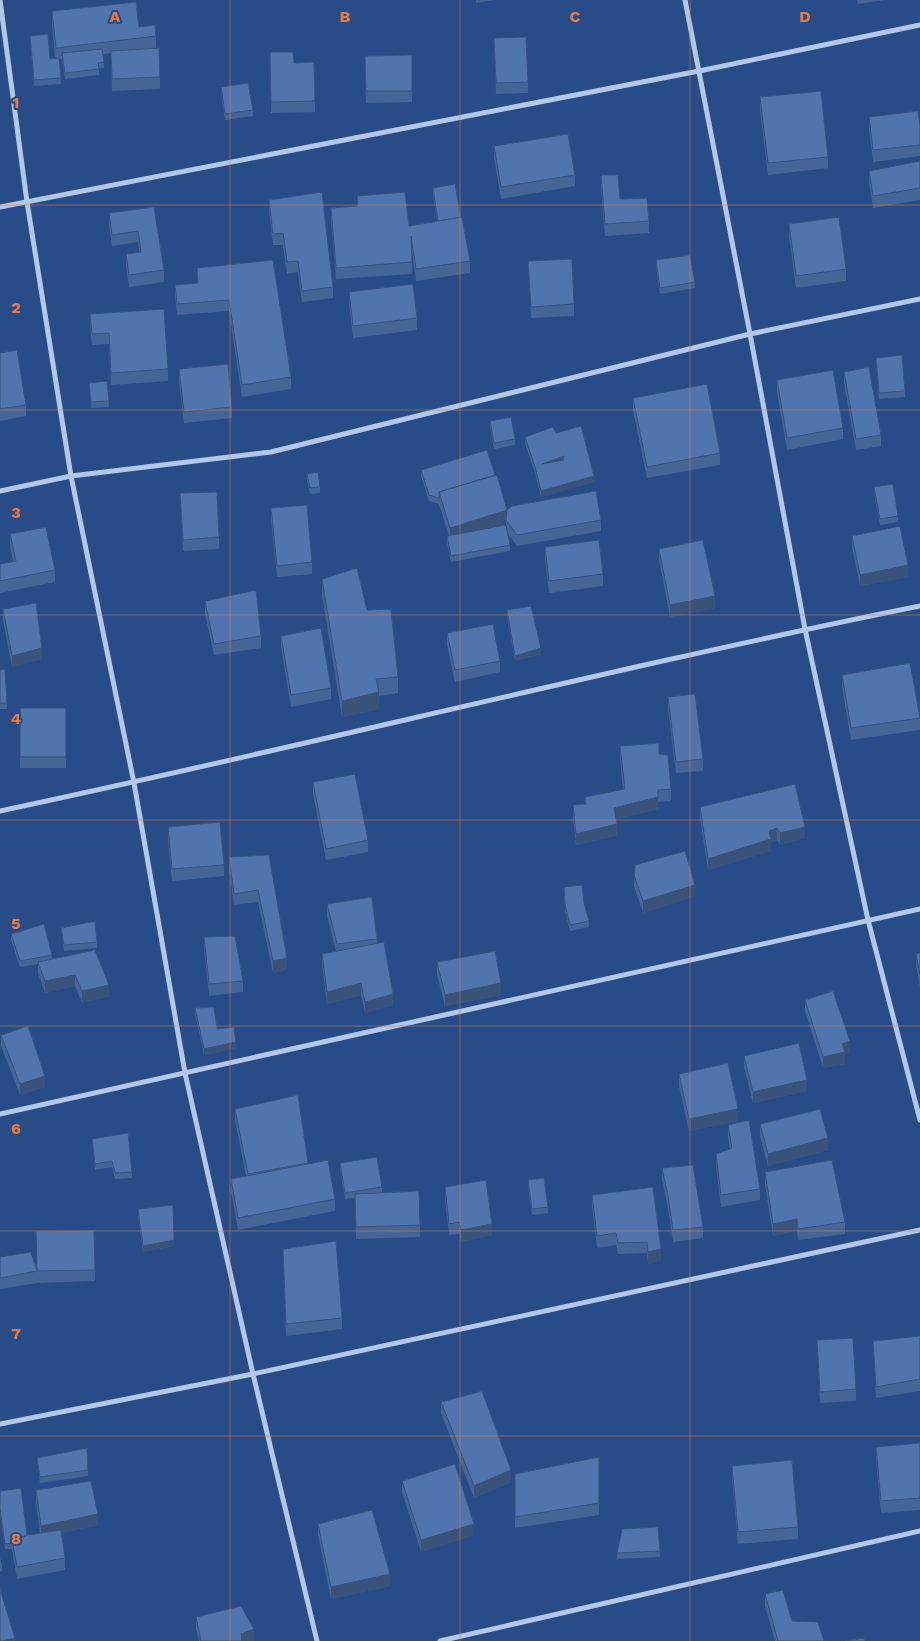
<svg xmlns="http://www.w3.org/2000/svg" width="920" height="1641" font-family="'Work Sans',sans-serif">
  <style>
    .lines { fill: none; stroke-linecap: round; stroke-linejoin: round }
    .minor { stroke: #b3c8e8; stroke-width: 5 }
    .wall { fill: #456596; fill-rule: evenodd }
    .shaded-wall { fill: #38527a }
    .building { fill: #5075ae; stroke: #38527a; fill-rule: evenodd }
    .grid { fill: none; stroke: #ed7a3d; stroke-width: 1; stroke-opacity: 0.55 }
    .grid-label { font-size: 16px; text-anchor: middle; font-weight: bold; fill: #ed7a3d; stroke: #274c87; stroke-width: 4; stroke-linejoin: round; paint-order: stroke }
  </style>
  <rect width="100%" height="100%" fill="#274c87"/>
  <g class="lines">
    <g class="minor">
      <polyline points="0,0 27,202 71,476 134,783 185,1073 253,1374 317,1641"/>
      <polyline points="685,0 750,334 805,629 868,920 920,1120"/>
      <polyline points="0,207 699,71 920,25"/>
      <polyline points="0,491 71,476 271,452 750,334 920,299"/>
      <path d="M 0,811 C 307,746 612,668 920,606"/>
      <polyline points="0,1114 920,909"/>
      <polyline points="0,1424 253,1374 920,1230"/>
      <polyline points="440,1641 920,1531"/>
    </g>
  </g>
  <g class="wall">
    <polygon points="476,0 495,0 476,3"/>
    <polygon points="857,0 884,0 858,4"/>
    <polygon points="52,11 139,27 156,36 156,48 147,49 160,77 160,89 112,91 111,53 103,54 104,68 99,68 99,75 65,79 62,59 59,59 61,84 34,86 30,36 50,59 55,58 52,23"/>
    <polygon points="494,38 528,82 528,93 496,94"/>
    <polygon points="270,52 294,63 315,101 315,112 271,113"/>
    <polygon points="412,55 412,102 366,103 365,56"/>
    <polygon points="221,87 253,110 253,116 225,120 221,93"/>
    <polygon points="760,97 828,157 828,168 768,175 760,109"/>
    <polygon points="869,117 920,126 920,156 873,162 869,129"/>
    <polygon points="494,146 575,175 575,186 501,199 494,158"/>
    <polygon points="920,161 920,200 873,208 869,183 869,171"/>
    <polygon points="601,175 620,199 649,221 649,233 605,236 601,187"/>
    <polygon points="433,188 461,217 470,261 470,273 416,281 412,252 412,274 336,279 331,220 331,208 357,206 357,196 409,226 437,221 433,194"/>
    <polygon points="269,200 333,287 333,298 302,302 298,272 287,274 283,245 273,245 269,211"/>
    <polygon points="154,207 164,270 164,282 129,287 126,266 126,254 139,252 138,242 112,246 109,225 109,213"/>
    <polygon points="789,224 846,269 846,281 796,288 789,236"/>
    <polygon points="273,260 291,377 291,389 242,397 229,311 177,315 175,296 175,285 197,283 197,268"/>
    <polygon points="656,260 695,282 695,288 660,294 656,266"/>
    <polygon points="528,261 574,304 574,316 531,318"/>
    <polygon points="349,292 417,318 417,330 353,338 349,303"/>
    <polygon points="90,314 168,369 168,381 111,385 109,344 92,345 90,326"/>
    <polygon points="0,353 26,405 26,416 0,421"/>
    <polygon points="876,358 905,391 905,397 879,399"/>
    <polygon points="179,369 232,407 232,418 184,423 179,381"/>
    <polygon points="844,372 881,435 881,446 856,450 844,383"/>
    <polygon points="777,380 843,428 843,439 787,450 777,392"/>
    <polygon points="89,383 109,401 109,407 91,408"/>
    <polygon points="633,398 720,453 720,465 647,478 633,410"/>
    <polygon points="490,421 515,439 515,445 494,449 490,427"/>
    <polygon points="556,433 594,482 541,497 535,473 525,443 525,437"/>
    <path d="M 421,470 L 507,510 L 601,520 L 601,531 L 517,546 L 508,534 L 510,545 L 510,551 L 451,562 L 447,542 L 447,536 L 449,536 L 439,504 L 429,501 L 421,476 ZM 506,522 L 506,525 L 481,530 Z"/>
    <polygon points="307,474 320,487 320,493 310,494 307,480"/>
    <polygon points="874,487 898,516 898,522 880,525 874,493"/>
    <polygon points="180,493 219,537 219,549 183,551"/>
    <polygon points="271,508 312,562 312,574 277,577 271,520"/>
    <polygon points="10,534 55,570 55,582 0,593 0,564 13,561 10,546"/>
    <polygon points="852,536 908,577 860,586 852,547"/>
    <polygon points="545,547 603,574 603,586 549,593 545,559"/>
    <polygon points="659,549 715,608 670,617 659,560"/>
    <polygon points="322,579 367,610 398,677 398,693 379,696 379,709 342,717 322,595"/>
    <polygon points="205,601 261,636 261,648 214,655 205,613"/>
    <polygon points="3,609 42,659 12,667 3,620"/>
    <polygon points="507,610 541,654 515,661 507,616"/>
    <polygon points="447,633 500,661 500,672 455,682 447,645"/>
    <polygon points="281,636 331,688 331,699 291,707 281,647"/>
    <polygon points="0,670 7,703 7,709 0,709"/>
    <polygon points="842,675 920,718 920,730 851,740 842,687"/>
    <polygon points="668,697 703,759 703,771 676,773 668,709"/>
    <rect x="20" y="708" width="46" height="60"/>
    <polygon points="620,746 659,754 671,789 671,801 658,802 658,809 616,819 617,835 576,845 573,817 573,805 585,804 585,797 623,790 620,757"/>
    <polygon points="313,782 368,840 368,852 326,860 313,794"/>
    <polygon points="795,784 805,838 780,845 777,840 771,842 771,851 708,870 700,818 700,807"/>
    <polygon points="168,827 224,865 224,876 172,881 168,838"/>
    <polygon points="269,855 287,969 273,973 258,902 234,905 229,869 229,857"/>
    <polygon points="634,875 695,896 643,913 634,886"/>
    <polygon points="564,893 584,903 589,921 589,927 570,931 565,911"/>
    <polygon points="327,904 377,939 377,943 393,1005 365,1013 361,995 327,1004 322,965 322,954 336,951 327,916"/>
    <polygon points="61,928 97,942 97,948 64,951"/>
    <polygon points="11,934 52,955 52,959 109,996 82,1003 75,986 45,993 38,973 38,964 20,967 11,940"/>
    <polygon points="204,937 243,981 243,992 209,996 204,948"/>
    <polygon points="920,953 920,987 916,965 916,954"/>
    <polygon points="437,962 501,995 445,1006 437,974"/>
    <polygon points="805,1000 850,1052 845,1054 845,1064 823,1068 805,1011"/>
    <polygon points="195,1008 217,1029 236,1048 204,1055 195,1014"/>
    <polygon points="1,1035 45,1087 20,1095 1,1046"/>
    <polygon points="744,1056 807,1091 753,1103 744,1067"/>
    <polygon points="679,1074 738,1121 689,1131 679,1086"/>
    <polygon points="298,1095 308,1164 335,1199 335,1211 238,1230 231,1191 231,1179 246,1176 235,1120 235,1109"/>
    <polygon points="760,1124 828,1150 768,1166 760,1136"/>
    <polygon points="728,1125 760,1189 760,1200 721,1207 716,1165 716,1154 730,1149 728,1137"/>
    <polygon points="92,1139 132,1172 132,1178 115,1179 112,1167 95,1170"/>
    <polygon points="340,1163 382,1187 382,1193 420,1225 420,1237 356,1239 355,1198 345,1199 340,1169"/>
    <polygon points="662,1168 703,1227 703,1238 673,1242 668,1208 662,1180"/>
    <polygon points="765,1172 845,1222 845,1234 798,1240 797,1230 773,1236 765,1184"/>
    <polygon points="528,1180 548,1207 548,1213 532,1215 528,1186"/>
    <polygon points="445,1187 492,1235 461,1242 459,1234 449,1235 445,1199"/>
    <polygon points="653,1187 661,1260 648,1264 647,1253 618,1254 616,1245 597,1248 592,1206 592,1195"/>
    <polygon points="138,1209 174,1246 143,1252 138,1215"/>
    <polygon points="94,1230 95,1281 37,1283 0,1289 0,1257 37,1270"/>
    <polygon points="283,1261 342,1318 342,1329 286,1336"/>
    <polygon points="920,1336 920,1391 876,1398 873,1341"/>
    <polygon points="817,1340 856,1389 856,1401 820,1403"/>
    <polygon points="441,1402 511,1482 474,1498 441,1413"/>
    <polygon points="920,1443 920,1510 881,1513 876,1459 876,1447"/>
    <polygon points="87,1448 88,1476 40,1483 37,1458"/>
    <polygon points="599,1457 599,1515 515,1528 515,1474"/>
    <polygon points="732,1466 798,1527 798,1539 738,1544 732,1477"/>
    <polygon points="402,1481 474,1535 421,1552 402,1492"/>
    <polygon points="36,1490 98,1525 62,1533 65,1558 65,1570 17,1579 12,1549 5,1549 0,1515 0,1491 27,1535 40,1533 36,1502"/>
    <polygon points="318,1524 390,1586 331,1599 318,1535"/>
    <polygon points="660,1551 660,1557 617,1559 617,1553"/>
    <polygon points="0,1558 2,1565 2,1571 0,1572"/>
    <polygon points="765,1594 792,1621 824,1641 775,1641 765,1606"/>
    <polygon points="196,1617 254,1641 199,1641 196,1629"/>
  </g>
  <g class="shaded-wall">
    <polygon points="564,456 564,462 542,464"/>
    <polygon points="594,476 594,482 541,497 541,491"/>
    <polygon points="507,510 506,522 450,539 450,528"/>
    <polygon points="908,565 908,577 860,586 860,575"/>
    <polygon points="715,596 715,608 670,617 670,605"/>
    <polygon points="42,648 42,659 12,667 12,656"/>
    <polygon points="541,648 541,654 515,661 515,656"/>
    <polygon points="379,692 379,709 342,717 342,701"/>
    <polygon points="658,797 658,809 614,820 614,808"/>
    <polygon points="617,824 617,835 576,845 576,834"/>
    <polygon points="805,827 805,838 780,845 780,833"/>
    <polygon points="777,828 777,840 771,842 771,851 708,870 708,859"/>
    <polygon points="695,885 695,896 643,913 643,901"/>
    <polygon points="287,958 287,969 273,973 273,961"/>
    <polygon points="75,975 75,986 45,993 45,981"/>
    <polygon points="361,983 361,995 327,1004 327,992"/>
    <polygon points="501,983 501,995 445,1006 445,995"/>
    <polygon points="109,985 109,996 82,1003 82,991"/>
    <polygon points="393,994 393,1005 365,1013 365,1002"/>
    <polygon points="850,1041 850,1052 845,1054 845,1064 823,1068 823,1057 842,1044"/>
    <polygon points="236,1042 236,1048 204,1055 204,1049"/>
    <polygon points="45,1076 45,1087 20,1095 20,1084"/>
    <polygon points="807,1080 807,1091 753,1103 753,1092"/>
    <polygon points="738,1109 738,1121 689,1131 689,1119"/>
    <polygon points="828,1138 828,1150 768,1166 768,1154"/>
    <polygon points="797,1219 797,1230 773,1236 773,1224"/>
    <polygon points="492,1224 492,1235 461,1242 461,1230"/>
    <polygon points="174,1240 174,1246 143,1252 143,1246"/>
    <polygon points="661,1249 661,1260 648,1264 648,1252"/>
    <polygon points="511,1470 511,1482 474,1498 474,1486"/>
    <polygon points="98,1514 98,1525 41,1538 41,1526"/>
    <polygon points="474,1524 474,1535 421,1552 421,1540"/>
    <polygon points="390,1574 390,1586 331,1599 331,1587"/>
    <polygon points="254,1629 254,1641 241,1641 241,1634"/>
    <polygon points="15,1638 15,1641 3,1641"/>
  </g>
  <g class="building">
    <polygon points="136,2 139,27 155,25 156,36 56,48 52,11"/>
    <polygon points="48,34 50,59 59,58 61,78 34,80 30,36"/>
    <polygon points="526,37 528,82 496,83 494,38"/>
    <polygon points="159,48 160,77 112,79 111,51"/>
    <polygon points="102,49 104,62 98,63 99,69 65,73 62,53"/>
    <polygon points="270,52 293,52 294,63 314,62 315,101 271,102"/>
    <polygon points="412,55 412,91 366,91 365,56"/>
    <polygon points="248,83 253,110 225,114 221,87"/>
    <polygon points="821,91 828,157 768,163 760,97"/>
    <polygon points="918,111 920,126 920,145 873,150 869,117"/>
    <polygon points="568,134 575,175 501,187 494,146"/>
    <polygon points="920,161 920,188 873,196 869,171"/>
    <polygon points="601,175 618,175 620,199 647,198 649,221 605,224"/>
    <polygon points="455,184 461,217 438,221 433,188"/>
    <polygon points="322,192 333,287 302,291 298,261 287,262 283,233 273,234 269,200"/>
    <polygon points="405,192 409,226 462,217 470,261 416,269 411,236 412,262 336,268 331,208 358,206 357,196"/>
    <polygon points="154,207 164,270 129,275 126,254 141,252 138,231 112,235 109,213"/>
    <polygon points="839,217 846,269 796,276 789,224"/>
    <polygon points="690,255 695,282 660,288 656,260"/>
    <polygon points="572,259 574,304 531,307 528,261"/>
    <polygon points="273,260 291,377 242,385 229,300 177,304 175,285 198,283 197,268"/>
    <polygon points="413,284 417,318 353,326 349,292"/>
    <polygon points="164,309 168,369 111,373 109,333 92,334 90,314"/>
    <polygon points="17,350 26,405 0,409 0,353"/>
    <polygon points="902,355 905,391 879,393 876,358"/>
    <polygon points="228,364 232,407 184,412 179,369"/>
    <polygon points="869,367 881,435 856,439 844,372"/>
    <polygon points="833,370 843,428 787,438 777,380"/>
    <polygon points="107,381 109,401 91,402 89,383"/>
    <polygon points="707,384 720,453 647,467 633,398"/>
    <polygon points="511,417 515,439 494,443 490,421"/>
    <path d="M 581,426 L 594,476 L 541,491 L 535,467 L 525,437 L 553,427 L 556,433 ZM 564,456 L 563,460 L 542,464 Z"/>
    <polygon points="487,450 495,475 439,492 439,498 429,495 421,470"/>
    <polygon points="318,472 320,487 310,488 307,474"/>
    <polygon points="497,475 507,510 450,528 439,492"/>
    <polygon points="893,484 898,516 880,519 874,487"/>
    <polygon points="596,491 601,520 517,535 506,520 507,510 512,506"/>
    <polygon points="217,492 219,537 183,540 180,493"/>
    <polygon points="307,505 312,562 277,566 271,508"/>
    <polygon points="506,525 510,545 451,556 447,536"/>
    <polygon points="900,526 908,565 860,575 852,536"/>
    <polygon points="46,527 55,570 0,581 0,564 16,561 10,534"/>
    <polygon points="599,540 603,574 549,581 545,547"/>
    <polygon points="703,540 715,596 670,605 659,549"/>
    <polygon points="357,568 367,610 391,609 398,677 376,679 379,692 342,701 322,579"/>
    <polygon points="256,590 261,636 214,644 205,601"/>
    <polygon points="36,603 42,648 12,656 3,609"/>
    <polygon points="531,606 541,648 515,656 507,610"/>
    <polygon points="493,624 500,661 455,670 447,633"/>
    <polygon points="321,628 331,688 291,695 281,636"/>
    <polygon points="910,663 920,718 851,728 842,675"/>
    <polygon points="5,669 7,703 0,703 0,670"/>
    <polygon points="695,694 703,759 676,762 668,697"/>
    <rect x="20" y="708" width="46" height="49"/>
    <polygon points="659,743 659,754 668,755 671,789 658,790 658,797 614,808 617,824 576,834 573,805 586,804 585,797 625,789 620,746"/>
    <polygon points="355,774 368,840 326,849 313,782"/>
    <polygon points="795,784 805,827 780,833 777,828 769,831 771,839 708,859 700,807"/>
    <polygon points="220,822 224,865 172,869 168,827"/>
    <polygon points="685,851 695,885 643,901 634,875 635,865"/>
    <polygon points="269,855 287,958 273,961 258,890 234,894 229,857"/>
    <polygon points="582,885 584,903 589,921 570,925 565,905 564,887"/>
    <polygon points="372,897 377,939 337,944 327,904"/>
    <polygon points="95,921 97,942 64,945 61,928"/>
    <polygon points="44,924 52,955 20,961 11,934"/>
    <polygon points="235,936 243,981 209,984 204,937"/>
    <polygon points="384,942 393,994 365,1002 361,983 327,992 322,954"/>
    <polygon points="95,950 109,985 82,991 75,975 45,981 38,962"/>
    <polygon points="495,951 501,983 445,995 437,962"/>
    <polygon points="920,953 920,975 916,954"/>
    <polygon points="833,991 850,1041 842,1044 845,1052 823,1057 805,1000"/>
    <polygon points="214,1007 217,1029 234,1027 236,1042 204,1049 195,1008"/>
    <polygon points="28,1026 45,1076 20,1084 1,1035"/>
    <polygon points="799,1043 807,1080 753,1092 744,1056"/>
    <polygon points="728,1063 738,1109 689,1119 679,1074"/>
    <polygon points="298,1095 308,1163 248,1174 235,1109"/>
    <polygon points="820,1109 828,1138 768,1154 760,1124"/>
    <polygon points="749,1120 760,1189 721,1195 716,1154 732,1148 728,1125"/>
    <polygon points="128,1133 132,1172 115,1173 112,1161 95,1164 92,1139"/>
    <polygon points="377,1157 382,1187 345,1193 340,1163"/>
    <polygon points="328,1160 335,1199 238,1218 231,1179"/>
    <polygon points="832,1160 845,1222 798,1229 797,1219 773,1224 765,1172"/>
    <polygon points="693,1165 703,1227 673,1230 668,1196 662,1168"/>
    <polygon points="544,1178 548,1207 532,1209 528,1180"/>
    <polygon points="486,1180 492,1224 461,1230 459,1222 449,1224 445,1187"/>
    <polygon points="653,1187 661,1249 648,1252 647,1242 618,1243 616,1233 597,1236 592,1195"/>
    <polygon points="419,1191 420,1225 356,1227 355,1194"/>
    <polygon points="173,1205 174,1240 143,1246 138,1209"/>
    <polygon points="94,1230 95,1270 37,1271 36,1231"/>
    <polygon points="336,1241 342,1318 286,1324 283,1249"/>
    <polygon points="31,1252 37,1271 0,1278 0,1257"/>
    <polygon points="920,1336 920,1379 876,1387 873,1341"/>
    <polygon points="853,1338 856,1389 820,1392 817,1340"/>
    <polygon points="482,1391 511,1470 474,1486 441,1402"/>
    <polygon points="920,1443 920,1498 881,1501 876,1447"/>
    <polygon points="87,1448 88,1470 40,1477 37,1458"/>
    <polygon points="599,1457 599,1503 515,1517 515,1474"/>
    <polygon points="792,1460 798,1527 738,1532 732,1466"/>
    <polygon points="455,1464 474,1524 421,1540 402,1481"/>
    <polygon points="91,1481 98,1514 41,1526 36,1490"/>
    <polygon points="21,1488 27,1535 12,1541 12,1543 5,1544 0,1509 0,1491"/>
    <polygon points="372,1510 390,1574 331,1587 318,1524"/>
    <polygon points="658,1527 660,1551 617,1553 622,1529"/>
    <polygon points="61,1530 65,1558 17,1567 12,1541 28,1535"/>
    <polygon points="0,1589 15,1638 3,1641 0,1641"/>
    <polygon points="783,1590 792,1621 818,1622 824,1641 778,1641 765,1594"/>
    <polygon points="241,1606 254,1629 241,1634 242,1641 201,1641 196,1617"/>
    <polygon points="864,1638 865,1641 845,1641"/>
  </g>
  <path class="grid" d="M 230,0 L 230,1641M 460,0 L 460,1641M 690,0 L 690,1641M 0,205 L 920,205M 0,410 L 920,410M 0,615 L 920,615M 0,820 L 920,820M 0,1026 L 920,1026M 0,1231 L 920,1231M 0,1436 L 920,1436"/>
  <g class="grid-label">
    <text x="115" y="22">A</text>
    <text x="345" y="22">B</text>
    <text x="575" y="22">C</text>
    <text x="805" y="22">D</text>
    <text x="16" y="108">1</text>
    <text x="16" y="313">2</text>
    <text x="16" y="518">3</text>
    <text x="16" y="724">4</text>
    <text x="16" y="929">5</text>
    <text x="16" y="1134">6</text>
    <text x="16" y="1339">7</text>
    <text x="16" y="1544">8</text>
  </g>
</svg>
